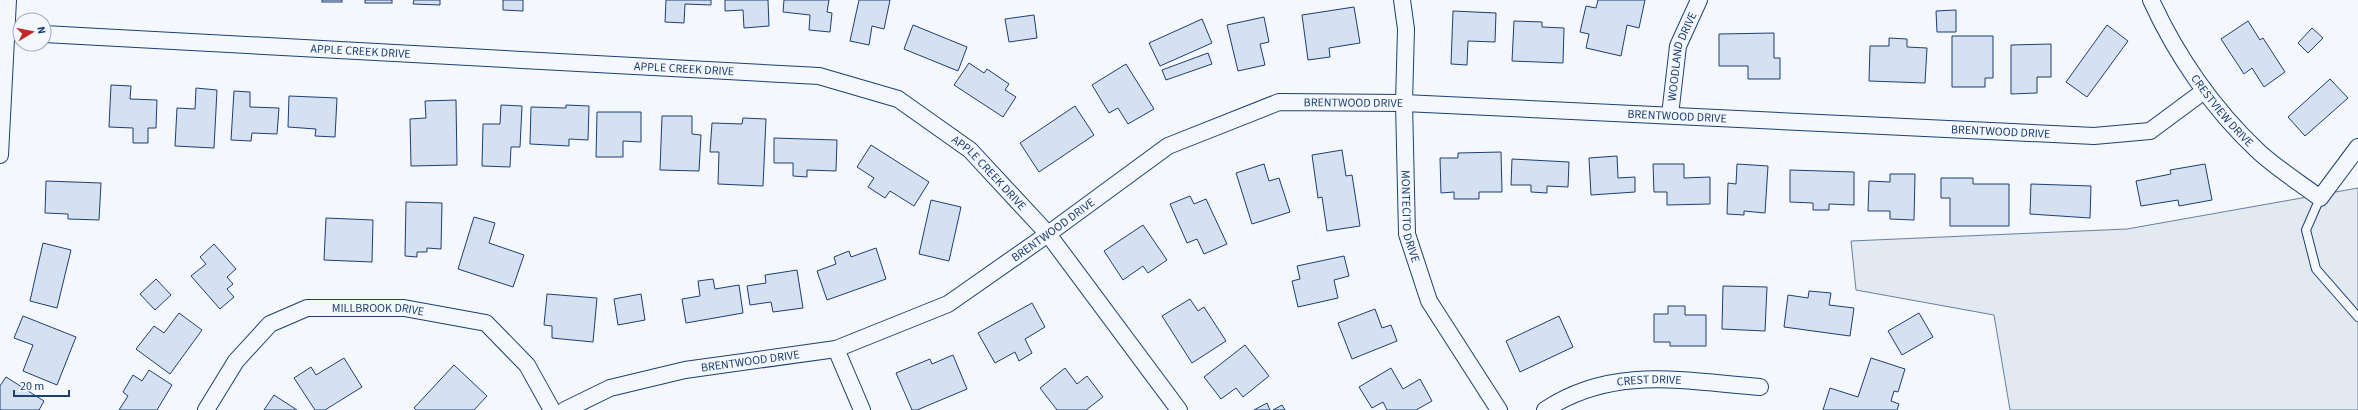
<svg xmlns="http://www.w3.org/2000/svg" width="2358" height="410" font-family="'Source Sans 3',sans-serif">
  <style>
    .green { fill: #e3e9f0; stroke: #687fa3 }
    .building { fill: #d5e0f0; stroke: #1d3f73 }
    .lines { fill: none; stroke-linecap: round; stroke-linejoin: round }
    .lane-casing { stroke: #1d3f73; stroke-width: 10 }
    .street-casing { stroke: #1d3f73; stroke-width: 18 }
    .lane { stroke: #f4f7fb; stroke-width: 8 }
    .street { stroke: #f4f7fb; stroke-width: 16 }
    .labels { text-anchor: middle; stroke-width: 3; stroke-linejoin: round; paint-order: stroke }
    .street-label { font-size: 12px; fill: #1d3f73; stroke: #f4f7fb }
  </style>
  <rect width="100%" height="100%" fill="#f4f7fb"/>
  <polygon class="green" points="2358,188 2358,410 2010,410 1994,315 1856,290 1851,241 2127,229"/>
  <g class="building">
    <rect x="322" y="0" width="20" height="2"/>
    <rect x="365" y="0" width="27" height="3"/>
    <polygon points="414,0 440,0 440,5 413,4"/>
    <polygon points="503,0 523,0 523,11 503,10"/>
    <polygon points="666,0 711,0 711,5 685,4 684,23 665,22"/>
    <polygon points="725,0 768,0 769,26 744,28 743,10 725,11"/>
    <polygon points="784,0 829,0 827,12 832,13 830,32 809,30 810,15 783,12"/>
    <polygon points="859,0 890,0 884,29 872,26 869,45 850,41"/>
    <polygon points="1598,0 1645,0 1639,28 1627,25 1621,56 1586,48 1589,34 1580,32 1586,6 1596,8"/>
    <polygon points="1354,7 1360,43 1329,48 1330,57 1308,60 1302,15"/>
    <polygon points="1956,10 1956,32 1937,32 1936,11"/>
    <polygon points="1453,11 1496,13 1495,42 1468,41 1467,65 1451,64"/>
    <polygon points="1034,15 1037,38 1009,42 1005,19"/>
    <polygon points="1264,17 1269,42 1260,44 1265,65 1238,71 1227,25"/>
    <polygon points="1202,19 1212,43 1160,66 1149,43"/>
    <polygon points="1514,21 1542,22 1542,27 1564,28 1563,63 1512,61"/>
    <polygon points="2248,21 2260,40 2263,38 2285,72 2264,87 2252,68 2244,74 2221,39"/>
    <polygon points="913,25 967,47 958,71 904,49"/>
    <polygon points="2107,25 2128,41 2087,97 2066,82"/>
    <polygon points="2312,28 2323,38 2308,53 2298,43"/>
    <polygon points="1774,33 1774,58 1780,58 1780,79 1748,79 1748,66 1719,66 1719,34"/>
    <polygon points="1952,36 1993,36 1993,78 1985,78 1985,87 1952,87"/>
    <polygon points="1889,38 1907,39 1907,47 1927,48 1925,83 1869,81 1870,46 1889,46"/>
    <polygon points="2051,44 2051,77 2037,77 2037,93 2011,94 2011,45"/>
    <polygon points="1208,53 1212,64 1166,80 1162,70"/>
    <polygon points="969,63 984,73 987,69 1009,84 1005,90 1016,97 1003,117 954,85"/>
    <polygon points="1126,64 1154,109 1128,124 1118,108 1109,113 1092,85"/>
    <polygon points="2330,79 2348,98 2305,136 2288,117"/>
    <polygon points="111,85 131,86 130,99 157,100 156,128 148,128 148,143 133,143 133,128 109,127"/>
    <polygon points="196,88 217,90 214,148 175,146 177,108 195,109"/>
    <polygon points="234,91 250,92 250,107 279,108 277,134 252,133 251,141 231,140"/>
    <polygon points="289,96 337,98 335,137 315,136 316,129 288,127"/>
    <polygon points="456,100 457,165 411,166 410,119 426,118 425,101"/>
    <polygon points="501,105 522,106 520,147 511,147 510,167 482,166 483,124 500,124"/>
    <polygon points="566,105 589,106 588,140 569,139 569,146 530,144 531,107 566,108"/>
    <polygon points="1075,106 1094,135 1039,172 1020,143"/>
    <polygon points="597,112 641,112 641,142 623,141 623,157 596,157"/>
    <polygon points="662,116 692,116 692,134 701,135 699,171 660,170"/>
    <polygon points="743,118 766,119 763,186 718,184 719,152 710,152 712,123 742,124"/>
    <polygon points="774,138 837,140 836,171 807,170 807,177 793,176 793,163 774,163"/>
    <polygon points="871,145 929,182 914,206 890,191 885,198 868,187 874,178 857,167"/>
    <polygon points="1342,150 1346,176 1352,175 1360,226 1327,231 1322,197 1318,198 1312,155"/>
    <polygon points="1501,152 1502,192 1479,192 1479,199 1454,199 1454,192 1441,193 1440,158 1458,158 1458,153"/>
    <polygon points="1617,156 1618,178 1635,177 1635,192 1591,195 1589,158"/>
    <polygon points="1512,159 1569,162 1568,187 1547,186 1547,193 1531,192 1531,185 1511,185"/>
    <polygon points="1264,164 1269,181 1279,178 1290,212 1252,224 1236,173"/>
    <polygon points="1653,164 1684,164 1684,178 1710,177 1710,204 1667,205 1667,192 1654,192"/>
    <polygon points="1737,164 1768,166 1765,213 1744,211 1744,215 1727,214 1728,183 1736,184"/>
    <polygon points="2205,164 2212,200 2179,206 2178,200 2141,206 2136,181 2171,174 2170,170"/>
    <polygon points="1790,170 1854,172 1854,205 1829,204 1829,210 1813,210 1813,203 1790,202"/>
    <polygon points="1890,174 1915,174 1914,220 1890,219 1890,211 1868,211 1869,181 1890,182"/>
    <polygon points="1941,178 1973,178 1973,184 2009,184 2009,226 1950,226 1950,198 1941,198"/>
    <polygon points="46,181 101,183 99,220 68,219 68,214 45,213"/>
    <polygon points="2031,184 2091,186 2090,218 2030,214"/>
    <polygon points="1190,196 1194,204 1206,199 1227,244 1204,254 1197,239 1187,243 1170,204"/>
    <polygon points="931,200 961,207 949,261 919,254"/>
    <polygon points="406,202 442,203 441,249 427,248 427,252 417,252 417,257 405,256"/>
    <polygon points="474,217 495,223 489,243 524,255 513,287 458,269"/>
    <polygon points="326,218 373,220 372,262 324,260"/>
    <polygon points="1143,225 1167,260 1148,273 1143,266 1123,280 1104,251"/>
    <polygon points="43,243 71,250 57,308 30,301"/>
    <polygon points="214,244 236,269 227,277 233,284 227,289 234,297 220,309 191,276 206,264 200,257"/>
    <polygon points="876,248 886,279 827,300 817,271 836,264 834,257 849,251 851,257"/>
    <polygon points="1344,256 1349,276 1334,280 1338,298 1298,307 1292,281 1300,279 1297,266"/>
    <polygon points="797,270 803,308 773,312 771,302 750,305 747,286 766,283 765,275"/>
    <polygon points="156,279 171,295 155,310 140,294"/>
    <polygon points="713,279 715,289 739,285 743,313 686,323 682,299 700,296 698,281"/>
    <polygon points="1723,286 1767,287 1765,331 1722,329"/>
    <polygon points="1809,291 1831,293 1829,305 1854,308 1850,336 1784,327 1788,295 1808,298"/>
    <polygon points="547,294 597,298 593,342 552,338 552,326 544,325"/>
    <polygon points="641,294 645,320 618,325 614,299"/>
    <polygon points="1190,299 1198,311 1204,307 1226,341 1192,363 1162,316"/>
    <polygon points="1032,303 1045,327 1025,339 1032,353 1019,361 1015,352 995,363 978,333"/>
    <polygon points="1668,306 1685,306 1685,315 1706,315 1706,346 1670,346 1670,342 1654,342 1654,314 1668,314"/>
    <polygon points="1375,309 1382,328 1391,325 1397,341 1352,359 1338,323"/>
    <polygon points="179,313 202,330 170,374 136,349 154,326 164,333"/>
    <polygon points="1919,313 1933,337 1902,355 1888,331"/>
    <polygon points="23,316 76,337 57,385 23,371 33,345 14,338"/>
    <polygon points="1559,316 1573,347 1520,372 1506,341"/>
    <polygon points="1245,345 1269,376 1243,397 1236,388 1221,399 1204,377"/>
    <polygon points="953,355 967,389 917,410 912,410 896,373 930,359 932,364"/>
    <polygon points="344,358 362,387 325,410 315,410 294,378 311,367 316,375"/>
    <polygon points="1871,358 1905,369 1898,392 1894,391 1891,401 1899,404 1897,410 1823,410 1830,388 1858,397"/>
    <polygon points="454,365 487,396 474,410 416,410 414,408"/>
    <polygon points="1065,368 1077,384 1087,376 1103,397 1086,410 1057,410 1040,388"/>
    <polygon points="1391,368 1403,389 1420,379 1432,401 1416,410 1387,410 1383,402 1372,408 1359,387"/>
    <polygon points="149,370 172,385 157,410 119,410 128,396 123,392 133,375 142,381"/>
    <polygon points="6,377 44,401 39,410 0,410 0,386"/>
    <polygon points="274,395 297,410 264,410"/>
    <polygon points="1267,403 1270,410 1254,410"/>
    <polygon points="1282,405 1285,410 1273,410"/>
  </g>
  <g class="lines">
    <defs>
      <polyline id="lane" points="2320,198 2306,230 2316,269 2358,317"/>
      <g id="street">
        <path id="s1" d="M 1402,0 L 1406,29 L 1404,103 L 1407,234 L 1429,301 L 1499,410"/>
        <path id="s2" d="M 2151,0 C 2176,55 2213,109 2258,151 C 2276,168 2300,183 2320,198 L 2358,147"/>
        <path id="s3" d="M 44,34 L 819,76 L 898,99 L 970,150 L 1048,234 L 1179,410"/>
        <path id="s4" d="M 1670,115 L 1678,46 L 1699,0"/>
        <polyline points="0,155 8,0"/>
        <polyline points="836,349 862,410"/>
        <path id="s5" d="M 206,410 L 236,361 L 270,324 L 307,308 L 404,308 L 486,323 L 527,365 L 552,410"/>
        <path id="s6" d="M 565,410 L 610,388 L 685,370 L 836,349 L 948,304 L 1048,234 L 1168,146 L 1279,102 L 1404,103 L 2094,136 L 2150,131 L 2204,91"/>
        <path id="s7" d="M 1545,410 C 1612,365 1684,381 1760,387"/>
      </g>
    </defs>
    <use href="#lane" class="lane-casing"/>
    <use href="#street" class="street-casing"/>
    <use href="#lane" class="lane"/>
    <use href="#street" class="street"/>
  </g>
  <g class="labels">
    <g class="street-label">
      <text dy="4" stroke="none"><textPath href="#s3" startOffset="317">APPLE CREEK DRIVE</textPath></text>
      <text dy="4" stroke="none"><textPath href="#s4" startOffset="60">WOODLAND DRIVE</textPath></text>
      <text dy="4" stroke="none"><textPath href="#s3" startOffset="641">APPLE CREEK DRIVE</textPath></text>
      <text dy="4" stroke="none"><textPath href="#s6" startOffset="865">BRENTWOOD DRIVE</textPath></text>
      <text dy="4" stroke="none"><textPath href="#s2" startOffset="132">CRESTVIEW DRIVE</textPath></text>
      <text dy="4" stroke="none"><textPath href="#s6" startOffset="1189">BRENTWOOD DRIVE</textPath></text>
      <text dy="4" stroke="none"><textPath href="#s6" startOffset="1513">BRENTWOOD DRIVE</textPath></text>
      <text dy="4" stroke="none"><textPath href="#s3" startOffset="976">APPLE CREEK DRIVE</textPath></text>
      <text dy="4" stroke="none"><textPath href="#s1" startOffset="217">MONTECITO DRIVE</textPath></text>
      <text dy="4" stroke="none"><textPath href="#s6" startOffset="529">BRENTWOOD DRIVE</textPath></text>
      <text dy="4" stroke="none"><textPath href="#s5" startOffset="219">MILLBROOK DRIVE</textPath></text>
      <text dy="4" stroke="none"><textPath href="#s6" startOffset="193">BRENTWOOD DRIVE</textPath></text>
      <text dy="4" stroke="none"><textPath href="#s7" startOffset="110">CREST DRIVE</textPath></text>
    </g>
  </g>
  <g transform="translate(32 32) rotate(80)"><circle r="19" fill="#f4f7fb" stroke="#9eadc5"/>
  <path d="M0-3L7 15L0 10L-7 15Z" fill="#c62828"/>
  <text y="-6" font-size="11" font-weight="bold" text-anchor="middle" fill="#1d3f73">N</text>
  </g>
  <path d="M14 390v6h55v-6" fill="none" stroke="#1d3f73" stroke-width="2"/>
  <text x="20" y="390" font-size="12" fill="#1d3f73" stroke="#f4f7fb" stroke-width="3" paint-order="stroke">20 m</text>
</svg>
